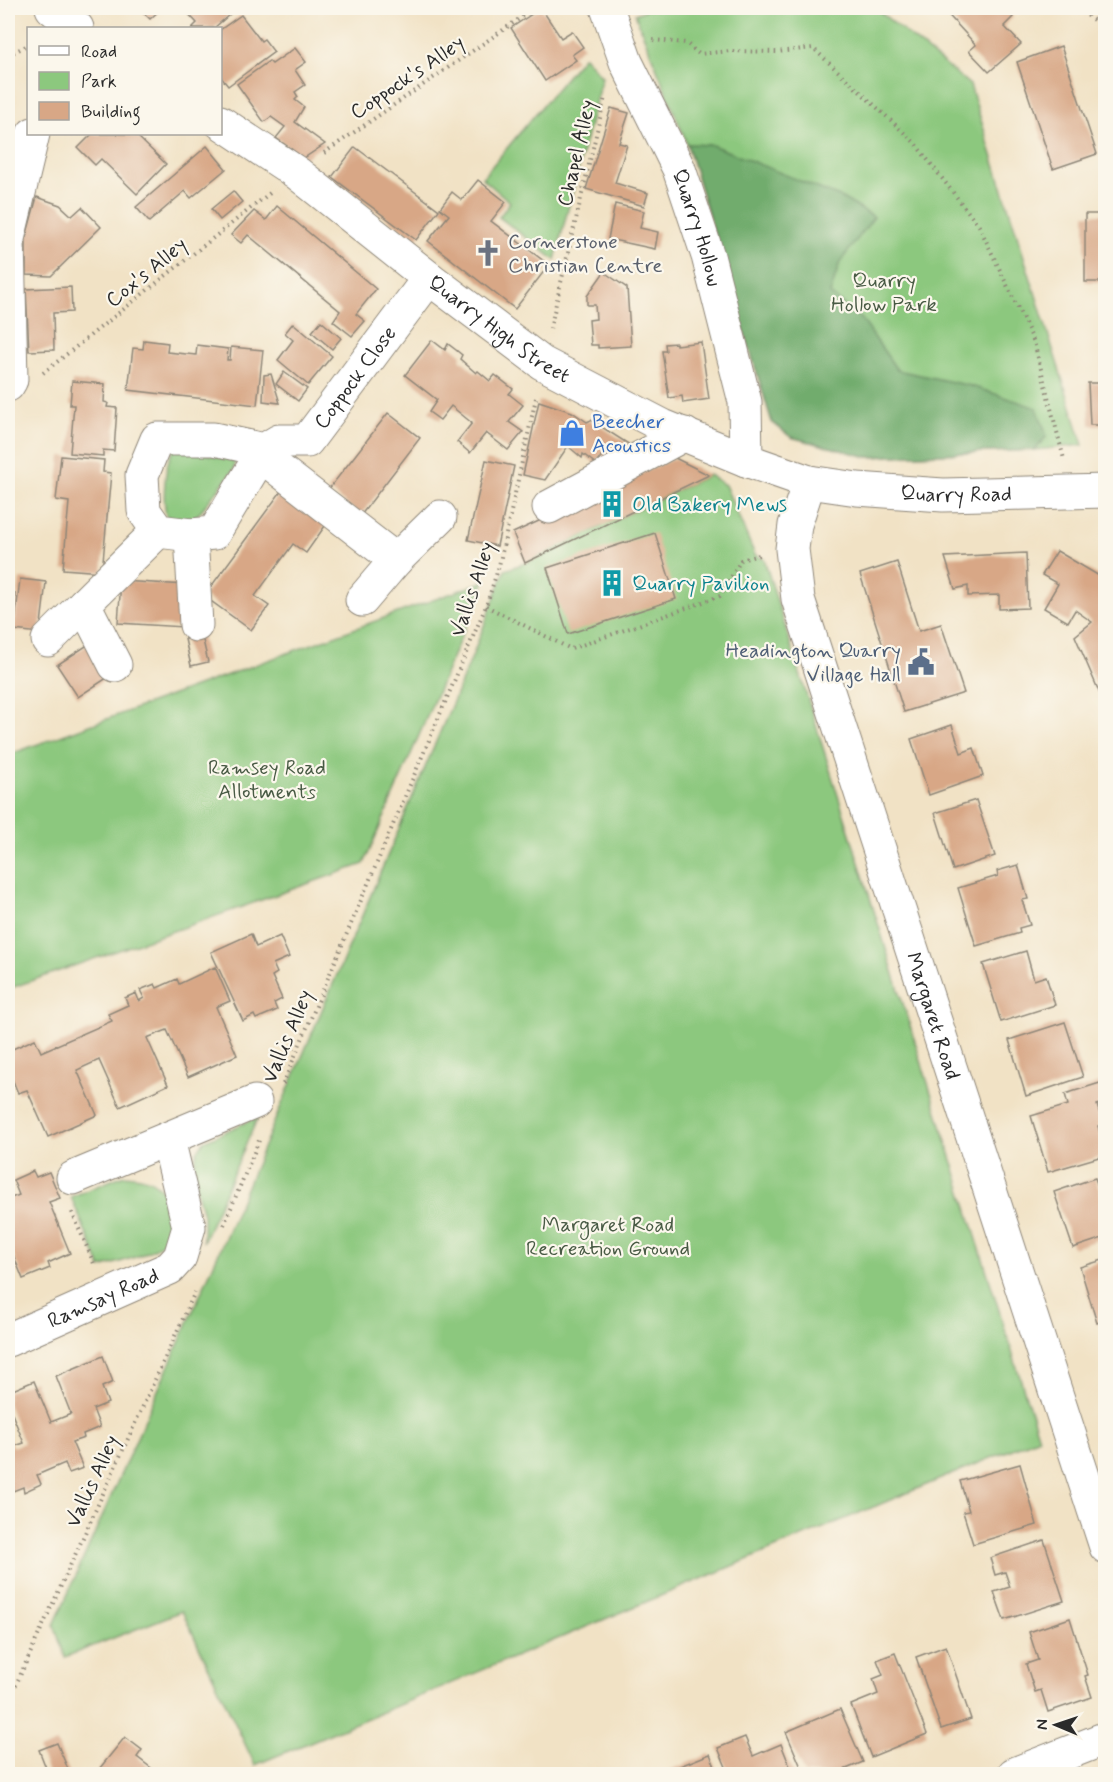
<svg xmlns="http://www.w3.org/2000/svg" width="1113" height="1782" font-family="Mynerve,sans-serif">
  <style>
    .green { fill: #8cc87e; stroke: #5c7a54; stroke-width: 1.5 }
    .forest { fill: #71ac6d; stroke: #4e6c4c; stroke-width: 1.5 }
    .building { fill: #d8a786 }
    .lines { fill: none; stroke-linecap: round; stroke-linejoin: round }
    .minor-casing { stroke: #8e8678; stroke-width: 35 }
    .path { stroke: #8e8678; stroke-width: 4; stroke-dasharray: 1.5 4.5; stroke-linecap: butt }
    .minor { stroke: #fff; stroke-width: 33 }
    .labels { text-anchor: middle; stroke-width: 4.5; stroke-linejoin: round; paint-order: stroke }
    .street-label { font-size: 21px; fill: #2b2b2b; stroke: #fbf7ec }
    .worship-label { font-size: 21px; fill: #5b616d; stroke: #fbf7ec; text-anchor: start }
    .park-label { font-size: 21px; fill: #485a44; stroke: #fbf7ec }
    .shop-label { font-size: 21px; fill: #366cbe; stroke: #fbf7ec; text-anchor: start }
    .culture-label { font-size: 21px; fill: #0d838f; stroke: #fbf7ec; text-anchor: start }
    .service-label { font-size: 21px; fill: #4e5e75; stroke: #fbf7ec; text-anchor: end }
  </style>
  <rect width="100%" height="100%" fill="#fbf7ec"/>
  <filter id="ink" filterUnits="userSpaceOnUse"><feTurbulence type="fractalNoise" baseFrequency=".0167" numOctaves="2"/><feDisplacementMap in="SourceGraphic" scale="12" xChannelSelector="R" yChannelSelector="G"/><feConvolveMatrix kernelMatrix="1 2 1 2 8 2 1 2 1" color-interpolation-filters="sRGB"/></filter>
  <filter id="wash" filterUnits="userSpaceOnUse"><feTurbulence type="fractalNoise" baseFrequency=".008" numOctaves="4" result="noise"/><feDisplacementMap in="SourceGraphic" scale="24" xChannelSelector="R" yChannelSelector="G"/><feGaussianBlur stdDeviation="1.35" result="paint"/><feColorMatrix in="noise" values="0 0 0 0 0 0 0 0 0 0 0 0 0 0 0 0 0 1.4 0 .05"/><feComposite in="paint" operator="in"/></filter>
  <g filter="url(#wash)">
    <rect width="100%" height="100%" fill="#f1e2c5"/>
    <g class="green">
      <polygon points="650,8 875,8 970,85 1083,445 1035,450 868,457 791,437 772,422 687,144 635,14"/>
      <polygon points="584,56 602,77 555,260 499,217 510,202 482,178"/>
      <path d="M 176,448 L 235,460 L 234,470 L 195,518 L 179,524 L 168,521 C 162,506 163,459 176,448 Z"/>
      <polygon points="709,475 725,485 755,555 764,559 1039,1438 255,1765 182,1611 65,1657 54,1625 216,1259 472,657 505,570 525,563"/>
      <polygon points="485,581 364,864 8,989 8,755"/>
      <polygon points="258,1117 203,1242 203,1215 192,1171 197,1152 204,1141"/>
      <path d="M 124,1175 C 137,1176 150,1177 159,1187 C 172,1200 178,1229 162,1243 C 147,1256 120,1261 101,1268 L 71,1197 Z"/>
    </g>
    <polygon class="forest" points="687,144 712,145 842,198 874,217 840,262 830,294 861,318 897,370 971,386 1037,408 1047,436 1035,450 868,457 791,437 772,422"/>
    <g id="blocks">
      <g class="building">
        <polygon points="139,8 162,8 150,19"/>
        <polygon points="183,8 237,8 214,28 192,28 197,23"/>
        <polygon points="541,8 561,38 572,31 583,47 572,55 576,60 545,81 511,28"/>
        <polygon points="942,8 1004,8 1013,17 1004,26 1021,44 989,72 969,51 976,45"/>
        <polygon points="241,15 261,41 264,39 274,52 228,86 220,76 220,30"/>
        <polygon points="1061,46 1097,154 1053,169 1017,62"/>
        <polygon points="295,48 306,62 295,70 305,85 295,92 298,97 295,100 304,107 295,122 325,144 304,158 276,138 285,127 271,117 264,122 237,84 269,61 272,64"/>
        <polygon points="611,108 629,113 619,143 627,145 615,183 648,193 644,206 586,189"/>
        <polygon points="92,134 135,134 166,164 137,194 101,159 95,165 78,148"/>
        <polygon points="207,146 226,169 191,198 185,191 149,222 136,207"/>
        <polygon points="355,147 439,210 416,240 332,177"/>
        <polygon points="478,180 506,202 491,221 549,265 515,309 428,241 449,215 440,208 452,192 462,200"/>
        <polygon points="233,191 242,202 220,220 211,209"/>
        <polygon points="37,197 60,205 72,216 82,207 101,227 51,276 26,275 26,237"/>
        <polygon points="615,204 644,211 640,228 658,232 655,249 608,239"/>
        <polygon points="277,206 376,289 356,314 365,321 352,336 333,321 340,311 248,235 241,243 231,235 254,211 266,220"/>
        <rect x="1085" y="214" width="21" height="68"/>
        <polygon points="604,272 627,288 631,346 598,348 598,345 591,345 589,320 596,319 595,305 587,305 587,296"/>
        <polygon points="71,287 72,312 53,313 54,350 29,351 26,289"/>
        <polygon points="321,321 341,338 332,349 312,332"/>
        <polygon points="293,323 332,356 308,385 278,360 293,340 285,333"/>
        <polygon points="144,340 168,343 167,352 196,355 197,345 228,349 227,360 230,360 231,347 263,350 257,405 128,390 133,348 143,349"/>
        <polygon points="432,340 445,350 448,344 456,350 462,355 460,359 476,373 478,371 490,381 495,375 513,389 509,394 523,405 509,422 523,432 508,450 486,433 470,453 457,442 472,423 451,406 440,420 429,412 437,400 405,375"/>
        <polygon points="701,342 709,399 683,403 682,396 669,398 662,351 666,351 665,344 676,343 676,345"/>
        <polygon points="1102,360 1106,360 1106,425 1090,425 1088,383 1103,383"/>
        <polygon points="284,372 307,389 298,401 276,384"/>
        <polygon points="271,374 280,403 263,401 264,375"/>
        <polygon points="72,381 105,384 104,402 108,403 107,407 117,408 114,451 103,450 103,456 70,453 74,405 70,405"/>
        <polygon points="539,401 572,412 587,422 591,420 630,445 616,465 602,455 596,464 583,454 582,458 568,446 545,480 523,475"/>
        <polygon points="388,413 420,438 361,515 328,490"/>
        <polygon points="61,456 104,460 103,472 111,473 102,572 63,569 69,502 56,500"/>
        <polygon points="675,458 709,475 525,563 513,533"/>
        <polygon points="486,460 514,466 497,546 468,540"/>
        <polygon points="285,486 327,523 306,553 293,544 255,596 269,606 251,630 204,596"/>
        <polygon points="655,533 676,599 568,634 547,568"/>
        <polygon points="1057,551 1106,580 1106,708 1075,636 1092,622 1075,610 1068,622 1044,608 1058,584 1042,575"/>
        <polygon points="1026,553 1028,608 999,609 999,595 968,596 968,586 955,589 945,557"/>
        <polygon points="897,562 919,631 941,624 964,693 904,712 860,574"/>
        <polygon points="20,579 46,582 40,633 14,630"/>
        <polygon points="121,581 186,585 184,627 118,623"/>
        <polygon points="15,593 12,628 8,629 8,595"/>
        <polygon points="202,636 208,662 191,666 185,639"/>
        <polygon points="89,644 110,676 78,697 57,665"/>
        <polygon points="952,725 961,753 974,748 983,776 929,795 911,739"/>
        <polygon points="976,800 995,856 953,870 935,813"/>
        <polygon points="1018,865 1028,899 1022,900 1030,925 1019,928 1020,933 976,946 958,888 998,876 997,871"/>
        <polygon points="251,934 256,947 280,936 289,957 273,964 277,973 272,976 282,999 274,1003 277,1010 256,1019 254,1015 243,1021 211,952"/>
        <polygon points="1026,951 1034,980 1046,976 1055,1005 1001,1022 983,964"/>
        <polygon points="215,967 230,1001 216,1007 237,1055 188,1077 167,1030 147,1038 168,1085 120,1107 99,1060 77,1070 97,1115 48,1137 27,1090 18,1093 8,1069 8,1051 35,1039 41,1052 112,1021 108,1014 128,1005 125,998 136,993 139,1001 144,998 140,990 155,984 157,988 177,979 179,984"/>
        <polygon points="1065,1022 1083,1077 1026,1096 1009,1040"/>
        <polygon points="1103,1082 1106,1102 1097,1105 1103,1124 1098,1126 1106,1155 1048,1172 1031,1116 1068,1105 1065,1094"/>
        <polygon points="33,1171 36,1177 49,1172 60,1198 49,1202 70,1253 48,1263 50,1268 23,1279 8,1242 8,1199 19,1195 13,1180"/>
        <polygon points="1095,1178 1106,1207 1106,1237 1073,1248 1054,1192"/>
        <polygon points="1106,1259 1106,1320 1097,1323 1080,1267"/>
        <polygon points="103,1356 113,1382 102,1387 108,1403 93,1409 100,1427 83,1434 84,1438 72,1442 83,1468 69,1473 65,1463 37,1475 41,1484 24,1492 23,1487 8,1493 8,1436 12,1447 24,1443 8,1404 8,1392 34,1381 51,1422 71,1414 56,1376"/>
        <polygon points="1020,1464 1037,1525 973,1544 963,1512 969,1511 960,1481"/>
        <polygon points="1044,1540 1064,1601 1004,1620 994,1592 1010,1587 1005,1572 995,1575 990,1558"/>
        <polygon points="1070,1618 1088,1675 1085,1676 1092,1697 1048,1712 1041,1690 1035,1692 1026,1664 1038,1660 1029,1632"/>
        <polygon points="946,1646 971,1719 941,1729 916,1657"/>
        <polygon points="895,1653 927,1734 871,1757 851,1705 878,1694 873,1679 883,1675 877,1660"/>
        <polygon points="840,1709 863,1762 834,1774 804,1774 786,1732"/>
        <polygon points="125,1737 142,1750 137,1757 159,1774 95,1774"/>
        <polygon points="745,1737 753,1756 781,1744 793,1774 729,1774 718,1748"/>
        <polygon points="57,1743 70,1774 44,1774 48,1773 39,1750"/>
        <polygon points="710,1754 718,1774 660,1774"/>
      </g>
    </g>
  </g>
  <g filter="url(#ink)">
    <use href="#blocks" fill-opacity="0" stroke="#8e8678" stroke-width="1.5"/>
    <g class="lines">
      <defs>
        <g id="minor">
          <polyline points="52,8 77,28"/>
          <path id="s1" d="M 607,8 L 626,62 L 679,169 L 708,256 L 745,402 L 746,460"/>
          <path id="s2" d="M 220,122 L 297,173 L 429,278 L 542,363 L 663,426 L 746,460 L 809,482 L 857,489 L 943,495 L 1106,491"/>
          <polyline points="8,385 11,380 8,239 33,134"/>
          <path id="s3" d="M 264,450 L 214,439 L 157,439 L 142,475 L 144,511 L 158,531 L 191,535 L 214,533 L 264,450 L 279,441 L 307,441 L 429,278"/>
          <polyline points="260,455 396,560 440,517"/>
          <path id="s4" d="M 809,482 L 795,525 L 792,549 L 798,599 L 1106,1547"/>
          <polyline points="549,507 685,434"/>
          <polyline points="191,535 196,625"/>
          <polyline points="362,600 396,560"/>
          <polyline points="48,640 84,604"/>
          <polyline points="115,665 84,604 158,531"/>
          <polyline points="73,1178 255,1102"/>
          <path id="s5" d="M 8,1340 L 170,1268 L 180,1257 L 189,1227 L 168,1139"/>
          <polyline points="1014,1774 1106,1738"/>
        </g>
      </defs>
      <use href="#minor" class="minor-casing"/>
      <g class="path">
        <polyline points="1078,8 1106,30"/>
        <polyline points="653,40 686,43 699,54 730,51 777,52 813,48 914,142 979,226 1034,342 1064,459"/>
        <polyline points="8,55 28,45"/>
        <polyline points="324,153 535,8"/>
        <polyline points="550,329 605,97"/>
        <polyline points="43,373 270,193"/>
        <polyline points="486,606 571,649 720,596 741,560 759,555"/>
        <polyline points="283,1084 486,606 499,566 536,398"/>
        <polyline points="72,1212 95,1266"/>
        <polyline points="224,1225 260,1138"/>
        <polyline points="8,1702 195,1292"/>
      </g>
      <use href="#minor" class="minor"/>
    </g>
  </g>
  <defs>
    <symbol id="church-bare" viewBox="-9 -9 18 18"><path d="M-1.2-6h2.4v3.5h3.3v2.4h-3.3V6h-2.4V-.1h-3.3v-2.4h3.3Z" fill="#6b7280" stroke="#fbf7ec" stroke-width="2.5" paint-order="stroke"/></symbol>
    <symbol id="shop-bare" viewBox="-9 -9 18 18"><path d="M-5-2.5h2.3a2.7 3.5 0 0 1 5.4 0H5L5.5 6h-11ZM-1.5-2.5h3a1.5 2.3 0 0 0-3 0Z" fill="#3f7fe0" stroke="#fbf7ec" stroke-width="2.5" paint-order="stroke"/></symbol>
    <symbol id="building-bare" viewBox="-9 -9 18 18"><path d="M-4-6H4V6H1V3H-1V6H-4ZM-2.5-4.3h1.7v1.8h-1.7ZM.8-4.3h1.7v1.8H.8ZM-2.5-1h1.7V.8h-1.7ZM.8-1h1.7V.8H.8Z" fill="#0f9aa8" stroke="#fbf7ec" stroke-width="2.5" paint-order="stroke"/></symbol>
    <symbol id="civic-bare" viewBox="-9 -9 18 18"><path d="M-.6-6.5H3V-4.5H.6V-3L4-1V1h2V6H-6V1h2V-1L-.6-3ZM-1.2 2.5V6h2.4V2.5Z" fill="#5c6f8a" stroke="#fbf7ec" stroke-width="2.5" paint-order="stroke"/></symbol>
  </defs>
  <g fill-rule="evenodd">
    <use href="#church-bare" x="469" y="234" width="38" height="38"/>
    <use href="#shop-bare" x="553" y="414" width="38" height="38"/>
    <use href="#building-bare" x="593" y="485" width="38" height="38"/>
    <use href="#building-bare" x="593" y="564" width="38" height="38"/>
    <use href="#civic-bare" x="902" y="643" width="38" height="38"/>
  </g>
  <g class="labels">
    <g class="street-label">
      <text transform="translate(407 77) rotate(-34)" y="7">Coppock's Alley</text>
      <text transform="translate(576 153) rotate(-77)" y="7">Chapel Alley</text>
      <text dy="7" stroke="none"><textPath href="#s1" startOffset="238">Quarry Hollow</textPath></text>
      <text transform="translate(146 272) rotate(-39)" y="7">Cox's Alley</text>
      <text dy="7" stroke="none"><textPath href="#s2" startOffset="348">Quarry High Street</textPath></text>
      <text dy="7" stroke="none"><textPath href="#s3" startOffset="486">Coppock Close</textPath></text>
      <text dy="7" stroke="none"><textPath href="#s2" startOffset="843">Quarry Road</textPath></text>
      <text transform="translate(472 589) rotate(-71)" y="7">Vallis Alley</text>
      <text dy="7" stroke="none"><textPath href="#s4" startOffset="558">Margaret Road</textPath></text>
      <text transform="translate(287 1036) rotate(-67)" y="7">Vallis Alley</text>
      <text dy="7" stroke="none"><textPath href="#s5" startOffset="104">Ramsay Road</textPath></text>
      <text transform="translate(92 1481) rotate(-65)" y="7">Vallis Alley</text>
    </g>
    <g class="worship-label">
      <text x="508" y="248">Cornerstone<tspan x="508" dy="24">Christian Centre</tspan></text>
    </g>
    <g class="park-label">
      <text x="884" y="287">Quarry<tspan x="884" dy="24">Hollow Park</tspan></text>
      <text x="267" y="774">Ramsey Road<tspan x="267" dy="24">Allotments</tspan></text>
      <text x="608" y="1231">Margaret Road<tspan x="608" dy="24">Recreation Ground</tspan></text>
    </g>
    <g class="shop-label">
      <text x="592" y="428">Beecher<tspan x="592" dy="24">Acoustics</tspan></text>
    </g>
    <g class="culture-label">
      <text x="632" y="511">Old Bakery Mews</text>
      <text x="632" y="590">Quarry Pavilion</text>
    </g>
    <g class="service-label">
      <text x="901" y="657">Headington Quarry<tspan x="901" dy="24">Village Hall</tspan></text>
    </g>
  </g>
  <rect width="1113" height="1782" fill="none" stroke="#fbf7ec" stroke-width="30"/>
  <rect x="27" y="27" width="195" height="108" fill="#fbf7ec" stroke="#a8a59f" stroke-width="1.5"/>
  <rect x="39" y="46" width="30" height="9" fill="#ffffff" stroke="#a8a59f" stroke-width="1.5"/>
  <text x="81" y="57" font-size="18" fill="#2b2b2b">Road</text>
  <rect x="39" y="72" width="30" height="18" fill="#8cc87e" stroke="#a8a59f" stroke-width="1.5"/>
  <text x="81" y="87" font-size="18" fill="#2b2b2b">Park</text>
  <rect x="39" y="102" width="30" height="18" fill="#d8a786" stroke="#a8a59f" stroke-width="1.5"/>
  <text x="81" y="117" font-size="18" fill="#2b2b2b">Building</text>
  <g transform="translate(1056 1725) rotate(272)" stroke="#fbf7ec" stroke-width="4.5" paint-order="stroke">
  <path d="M0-4.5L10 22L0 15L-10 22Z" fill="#2b2b2b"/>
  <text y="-9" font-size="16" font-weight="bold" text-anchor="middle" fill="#2b2b2b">N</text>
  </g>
</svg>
